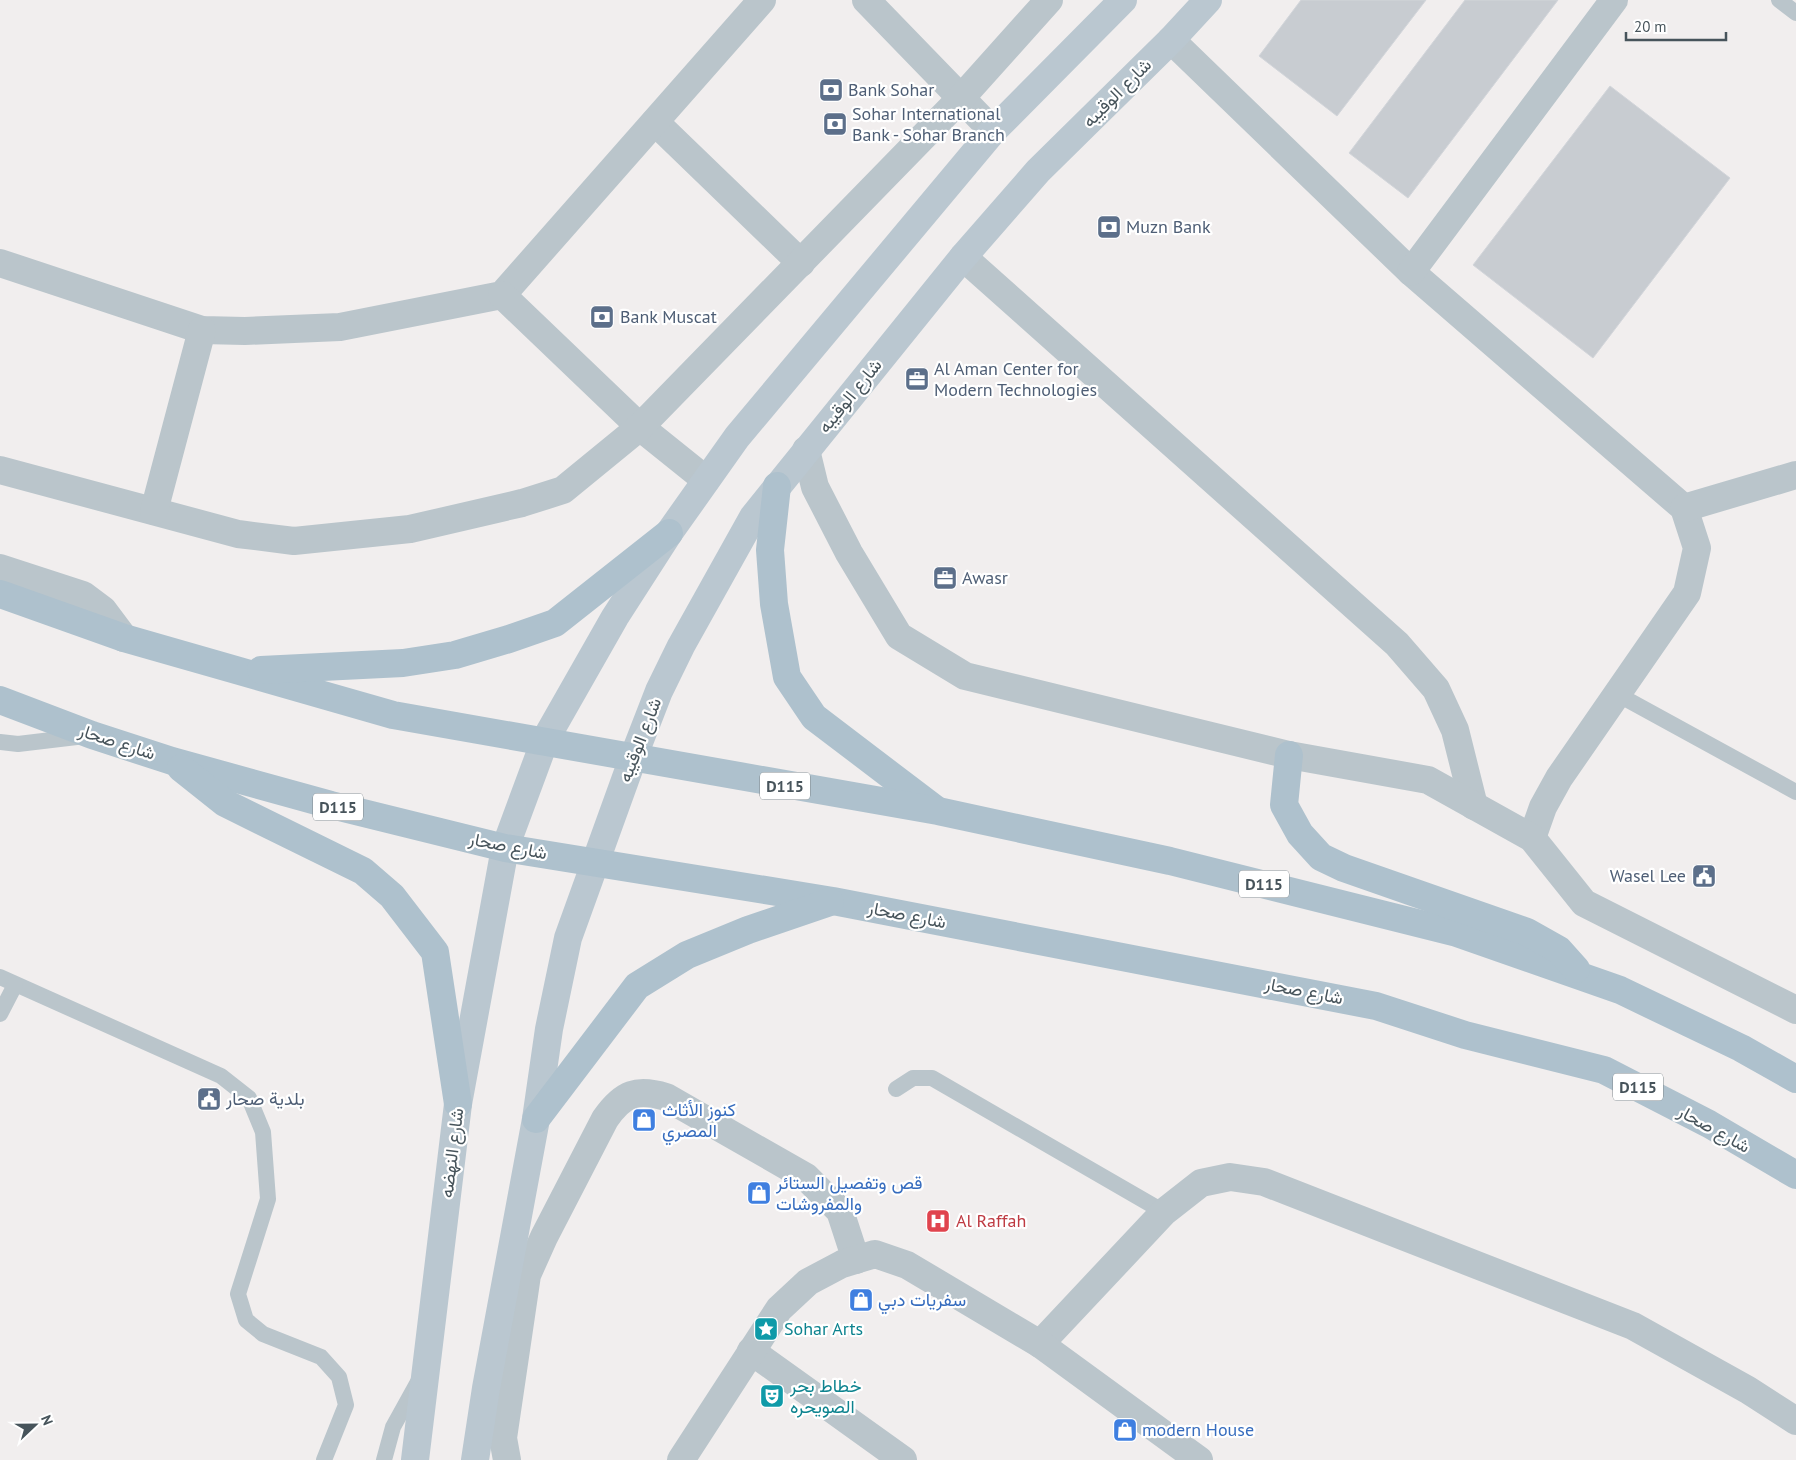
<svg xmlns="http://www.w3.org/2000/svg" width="1796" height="1460" font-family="'PT Sans',Vazirmatn,sans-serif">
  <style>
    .building { fill: #c8ccd1; stroke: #d2d5da }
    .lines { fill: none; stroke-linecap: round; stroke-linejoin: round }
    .lane { stroke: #bac5cb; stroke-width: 16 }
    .street { stroke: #bac5cb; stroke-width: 28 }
    .secondary { stroke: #bac7d0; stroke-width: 28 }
    .primary { stroke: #aec1cd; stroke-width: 28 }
    .labels { text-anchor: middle; stroke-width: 4.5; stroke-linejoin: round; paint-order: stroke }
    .shield { fill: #fff; stroke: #7e878c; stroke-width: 1 }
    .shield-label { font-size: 16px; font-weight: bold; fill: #47545b }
    .service-label { font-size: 18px; fill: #4e5e75; stroke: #fff; text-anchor: start }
    .street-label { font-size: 18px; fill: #47545b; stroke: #fff }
    .shop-label { font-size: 18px; fill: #366cbe; stroke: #fff; text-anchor: start }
    .health-label { font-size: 18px; fill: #be3a42; stroke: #fff; text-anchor: start }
    .culture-label { font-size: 18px; fill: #0d838f; stroke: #fff; text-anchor: start }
  </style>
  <rect width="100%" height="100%" fill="#f1eeee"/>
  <g class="building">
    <polygon points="1301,0 1426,0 1337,116 1259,56"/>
    <polygon points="1465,0 1558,0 1408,198 1349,153"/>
    <polygon points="1610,86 1730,178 1593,358 1473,265"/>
  </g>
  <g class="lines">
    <g class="lane">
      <polyline points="1779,0 1796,13"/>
      <polyline points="1617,694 1796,792"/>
      <polyline points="0,742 18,744 85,736"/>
      <polyline points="0,977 221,1076 249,1098 263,1132 268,1199 238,1294 246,1320 263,1334 321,1357 339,1377 346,1405 324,1460"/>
      <polyline points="0,1014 15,985"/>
      <polyline points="896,1089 913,1078 932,1078 1164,1212"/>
      <polyline points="384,1460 393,1427 419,1380"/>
    </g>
    <g class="street">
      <polyline points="866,0 993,131"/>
      <polyline points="1171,40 1411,272 1684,508 1697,548 1687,593 1559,778 1543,807 1532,838"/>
      <polyline points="655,122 801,263"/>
      <polyline points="963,257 1397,644 1436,689 1455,730 1474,806"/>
      <polyline points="0,263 202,330 245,331 340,327 502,295 762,0"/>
      <polyline points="1411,272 1614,0"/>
      <polyline points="502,295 640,427 706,480"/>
      <polyline points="806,450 815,487 849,553 899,636 965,676 1289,755 1428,780 1532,838 1584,903 1796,1010"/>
      <polyline points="0,470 238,534 294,541 410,529 522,503 563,490 640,427 962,97 1049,0"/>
      <polyline points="1684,508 1796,475"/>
      <polyline points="154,511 202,330"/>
      <polyline points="0,568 83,595 103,610 124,638"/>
      <polyline points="1040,1344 1164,1212 1201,1183 1230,1177 1264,1182 1633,1326 1748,1390 1796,1421"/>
      <polyline points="751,1351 903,1460"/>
      <path d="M 507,1460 L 503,1438 L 527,1275 L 544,1237 L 605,1119 C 623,1093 637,1088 666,1097 L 806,1177 L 840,1211 L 856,1260"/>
      <polyline points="681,1460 779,1309 808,1282 842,1264 875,1254 907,1265 1040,1344 1199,1460"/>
    </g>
    <g class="secondary">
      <polyline points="415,1460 458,1104 505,848 545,740 615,617 669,533 737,437 993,131 1123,0"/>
      <polyline points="475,1460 486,1388 536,1119 549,1029 568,938 633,758 659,691 681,646 753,517 963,257 1038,171 1171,40 1208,0"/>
    </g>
    <g class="primary">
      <polyline points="777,486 770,550 774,604 787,677 814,717 935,809"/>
      <polyline points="0,594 124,638 393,715 938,811 1170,861 1457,933 1620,990 1741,1048 1796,1079"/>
      <polyline points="261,670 403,663 455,655 509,639 555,623 669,533"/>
      <polyline points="0,700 92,735 172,761 331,805 505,848 833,901 1376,1006 1465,1035 1604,1070 1709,1124 1796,1175"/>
      <polyline points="1289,755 1284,805 1300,834 1321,857 1344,868 1527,932 1559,950 1576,969"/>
      <polyline points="181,768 225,803 363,871 392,896 435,952 458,1104"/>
      <polyline points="536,1119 637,986 687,955 748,930 830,902"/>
    </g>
  </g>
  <defs>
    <symbol id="bank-square" viewBox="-11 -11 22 22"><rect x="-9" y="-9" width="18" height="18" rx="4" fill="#5c6f8a" stroke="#fff"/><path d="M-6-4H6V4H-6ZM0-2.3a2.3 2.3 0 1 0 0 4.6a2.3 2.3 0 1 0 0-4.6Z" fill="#fff"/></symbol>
    <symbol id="office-square" viewBox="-11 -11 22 22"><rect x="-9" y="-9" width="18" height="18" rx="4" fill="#5c6f8a" stroke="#fff"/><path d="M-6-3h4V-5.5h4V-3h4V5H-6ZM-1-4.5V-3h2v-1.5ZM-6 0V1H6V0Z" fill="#fff"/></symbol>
    <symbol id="civic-square" viewBox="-11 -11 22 22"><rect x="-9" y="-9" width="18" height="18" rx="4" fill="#5c6f8a" stroke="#fff"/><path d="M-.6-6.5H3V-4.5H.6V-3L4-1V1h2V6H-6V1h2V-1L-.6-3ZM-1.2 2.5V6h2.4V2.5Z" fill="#fff"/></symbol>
    <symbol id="shop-square" viewBox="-11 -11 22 22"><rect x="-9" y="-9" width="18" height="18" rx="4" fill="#3f7fe0" stroke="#fff"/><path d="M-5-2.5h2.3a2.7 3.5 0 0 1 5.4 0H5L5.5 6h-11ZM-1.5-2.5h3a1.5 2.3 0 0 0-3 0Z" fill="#fff"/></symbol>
    <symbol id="hospital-square" viewBox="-11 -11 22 22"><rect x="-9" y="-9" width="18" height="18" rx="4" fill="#e0444e" stroke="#fff"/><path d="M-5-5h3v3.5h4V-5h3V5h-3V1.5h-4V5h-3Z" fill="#fff"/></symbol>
    <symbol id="sight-square" viewBox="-11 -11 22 22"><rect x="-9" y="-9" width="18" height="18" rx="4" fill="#0f9aa8" stroke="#fff"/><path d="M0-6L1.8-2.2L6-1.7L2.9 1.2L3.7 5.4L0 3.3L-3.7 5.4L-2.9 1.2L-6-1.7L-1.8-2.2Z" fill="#fff"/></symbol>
    <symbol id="theatre-square" viewBox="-11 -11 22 22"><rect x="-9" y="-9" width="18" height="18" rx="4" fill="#0f9aa8" stroke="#fff"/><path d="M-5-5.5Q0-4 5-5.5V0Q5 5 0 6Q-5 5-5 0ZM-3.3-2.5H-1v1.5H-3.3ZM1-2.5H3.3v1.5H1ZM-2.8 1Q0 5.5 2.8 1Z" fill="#fff"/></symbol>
  </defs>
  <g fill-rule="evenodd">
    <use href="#bank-square" x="817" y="76" width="28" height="28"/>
    <use href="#bank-square" x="821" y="110" width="28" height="28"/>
    <use href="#bank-square" x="1095" y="213" width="28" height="28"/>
    <use href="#bank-square" x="588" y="303" width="28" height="28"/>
    <use href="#office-square" x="903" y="365" width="28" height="28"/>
    <use href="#office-square" x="931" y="564" width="28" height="28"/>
    <use href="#civic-square" x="1690" y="862" width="28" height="28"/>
    <use href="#civic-square" x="195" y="1085" width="28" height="28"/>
    <use href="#shop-square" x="630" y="1106" width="28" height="28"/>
    <use href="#shop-square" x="745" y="1179" width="28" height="28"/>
    <use href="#hospital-square" x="924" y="1207" width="28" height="28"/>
    <use href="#shop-square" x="847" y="1286" width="28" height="28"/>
    <use href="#sight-square" x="752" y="1315" width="28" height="28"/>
    <use href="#theatre-square" x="758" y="1382" width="28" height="28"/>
    <use href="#shop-square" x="1111" y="1416" width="28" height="28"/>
  </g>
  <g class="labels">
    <g class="shield">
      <rect x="760" y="772.5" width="50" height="27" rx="4"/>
      <rect x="313" y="793.5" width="50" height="27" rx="4"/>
      <rect x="1239" y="870.5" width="50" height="27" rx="4"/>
      <rect x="1613" y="1073.5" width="50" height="27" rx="4"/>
    </g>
    <g class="shield-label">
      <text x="785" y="792">D115</text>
      <text x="338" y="813">D115</text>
      <text x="1264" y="890">D115</text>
      <text x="1638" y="1093">D115</text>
    </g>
    <g class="service-label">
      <text x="848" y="96">Bank Sohar</text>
      <text x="852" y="120">Sohar International<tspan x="852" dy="21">Bank - Sohar Branch</tspan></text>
      <text x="1126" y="233">Muzn Bank</text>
      <text x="620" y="323">Bank Muscat</text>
      <text x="934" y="375">Al Aman Center for<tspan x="934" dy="21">Modern Technologies</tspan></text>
      <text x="962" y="584">Awasr</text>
      <text x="1686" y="882" text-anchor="end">Wasel Lee</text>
      <text x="226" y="1105">بلدية صحار</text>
    </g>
    <g class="street-label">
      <text transform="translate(1117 93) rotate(-45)" y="6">شارع الوقيبه</text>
      <text transform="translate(850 396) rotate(-51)" y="6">شارع الوقيبه</text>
      <text transform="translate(640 740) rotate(-69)" y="6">شارع الوقيبه</text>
      <text transform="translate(117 742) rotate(18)" y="6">شارع صحار</text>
      <text transform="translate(508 846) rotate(11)" y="6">شارع صحار</text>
      <text transform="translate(907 915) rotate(11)" y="6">شارع صحار</text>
      <text transform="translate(1304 991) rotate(11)" y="6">شارع صحار</text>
      <text transform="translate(1714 1129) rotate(29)" y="6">شارع صحار</text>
      <text transform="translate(452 1153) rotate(-83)" y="6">شارع النهضه</text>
    </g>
    <g class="shop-label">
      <text x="662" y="1116">كنوز الأثاث<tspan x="662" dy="21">المصري</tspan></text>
      <text x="776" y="1189">قص وتفصيل الستائر<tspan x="776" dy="21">والمفروشات</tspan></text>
      <text x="878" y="1306">سفريات دبي</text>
      <text x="1142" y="1436">modern House</text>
    </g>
    <g class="health-label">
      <text x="956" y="1227">Al Raffah</text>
    </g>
    <g class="culture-label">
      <text x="784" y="1335">Sohar Arts</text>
      <text x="790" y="1392">خطاط بحر<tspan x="790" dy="21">الصويحره</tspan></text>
    </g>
  </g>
  <g transform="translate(35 1425) rotate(68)" stroke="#ffffff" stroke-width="4" paint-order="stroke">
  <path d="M0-4L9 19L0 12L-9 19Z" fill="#47545b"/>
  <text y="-8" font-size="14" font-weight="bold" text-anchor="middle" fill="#47545b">N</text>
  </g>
  <path d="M1626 32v8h100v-8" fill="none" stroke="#47545b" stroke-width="2.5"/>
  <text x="1634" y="32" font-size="15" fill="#47545b" stroke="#ffffff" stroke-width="4" paint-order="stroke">20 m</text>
</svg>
